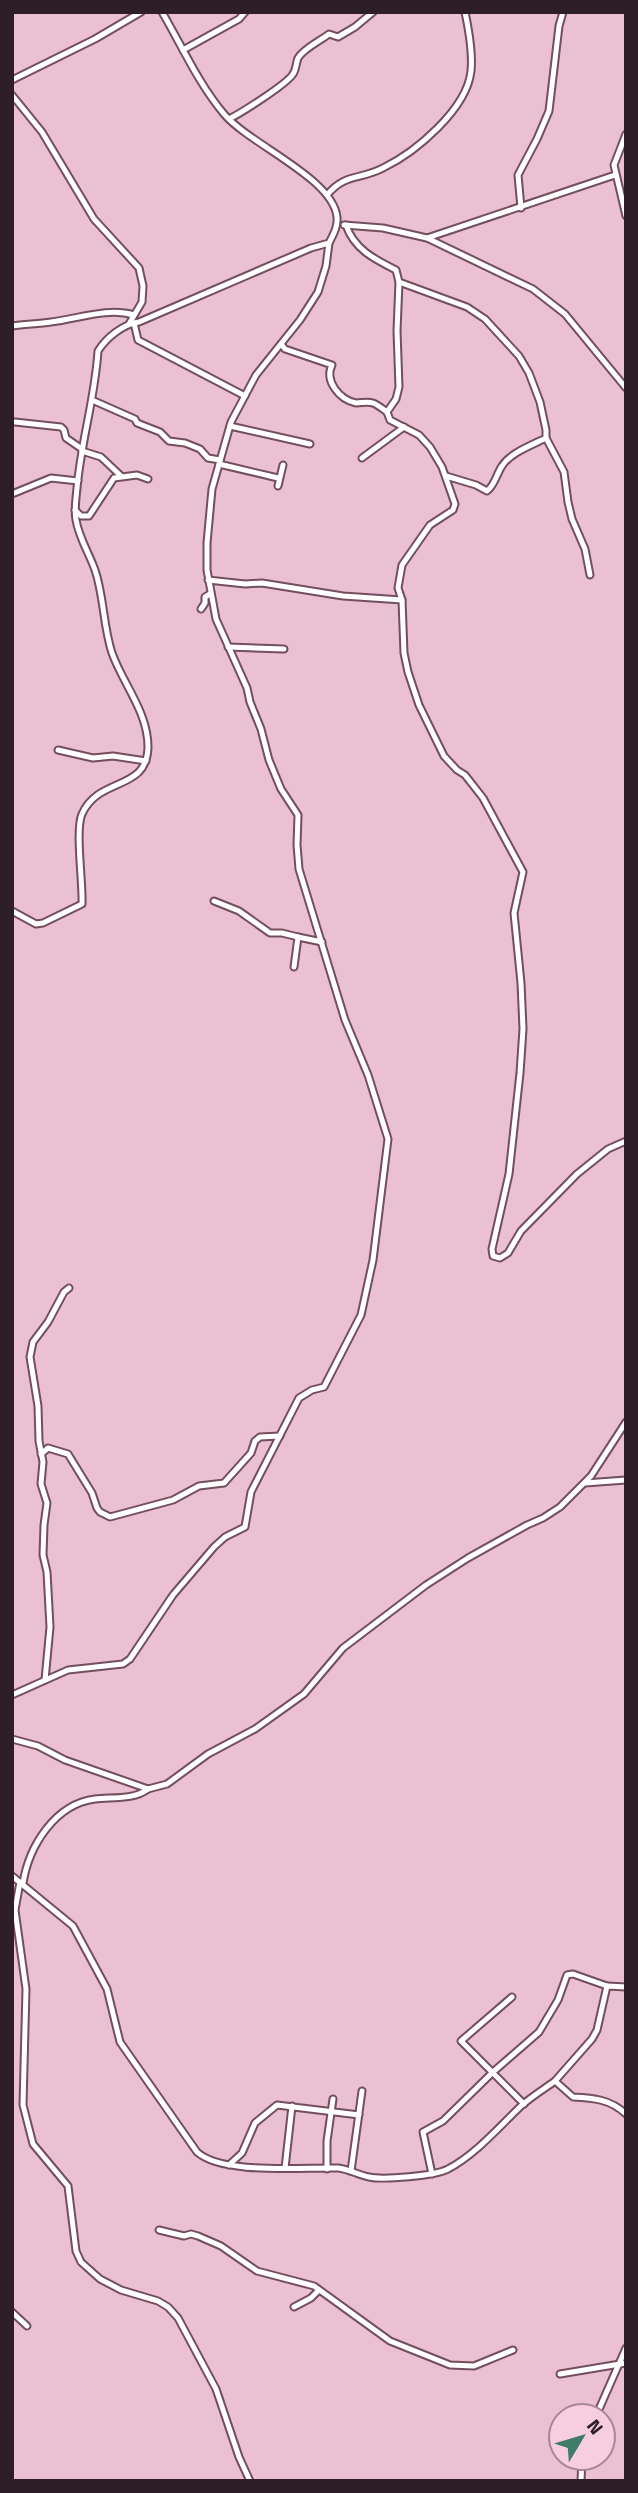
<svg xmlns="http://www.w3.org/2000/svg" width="638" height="2493" font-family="'Titillium Web',sans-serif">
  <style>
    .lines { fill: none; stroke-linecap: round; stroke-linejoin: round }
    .minor-casing { stroke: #724e5f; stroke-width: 9 }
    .minor { stroke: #fff; stroke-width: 5 }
  </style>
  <rect width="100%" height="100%" fill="#eac0d2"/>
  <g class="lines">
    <defs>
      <g id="minor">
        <polyline points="183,50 239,19 245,12"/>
        <polyline points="12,80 95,39 141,12"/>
        <polyline points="12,95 42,132 94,219 139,268 143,286 142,302 129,324"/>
        <path d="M 229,119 C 241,113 287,84 293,74 C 296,70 296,63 298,58 C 304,48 320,41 329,34 L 338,37 L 355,27 L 373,12"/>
        <polyline points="626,134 614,165 626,216"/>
        <path d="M 327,195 C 345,173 360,180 383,168 C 416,152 467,109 471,71 C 473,52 469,31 465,12"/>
        <polyline points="521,208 518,175 537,139 549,111 559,26 563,12"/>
        <polyline points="344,225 383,228 427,238 533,289 565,314 626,388"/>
        <path d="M 346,225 C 354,249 374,259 396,270 L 399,282 L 467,307 L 485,319 L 519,356 L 529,373 L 540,402 L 546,430 L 546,438 L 564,472 L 568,502 L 572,519 L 585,549 L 590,575"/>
        <polyline points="427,238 615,175"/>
        <polyline points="399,282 397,331 399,387 396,399 387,412 390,420 419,435 430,447 442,467 455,504 453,510 430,525 402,565 398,588 402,600 404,653 408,672 419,705 444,756 457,770 465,775 483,798 523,872 514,913 521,983 523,1029 520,1073 509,1174 492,1249 493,1256 500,1258 508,1253 521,1231 577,1174 608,1149 626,1141"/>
        <polyline points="134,323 138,340 245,396"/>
        <path d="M 12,326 C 25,324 38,324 51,322 C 78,319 107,307 134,315"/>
        <path d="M 281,344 L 285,349 L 332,365 C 324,381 340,400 356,403 C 362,403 367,401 373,403 C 378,405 383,409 387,412"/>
        <polyline points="92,400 135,419 137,423 160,432 169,441 185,443 200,449 208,458 220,460"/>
        <polyline points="15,422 61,427 64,430 66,438 82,449"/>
        <polyline points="230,426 310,444"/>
        <polyline points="82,451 101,457 121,476"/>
        <polyline points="362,458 404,427"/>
        <polyline points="219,464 278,478"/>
        <path d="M 446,476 L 476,485 L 487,491 C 495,485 496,475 502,466 C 510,453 532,445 546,438"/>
        <polyline points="278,486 283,465"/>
        <polyline points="12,494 51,478 78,481"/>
        <polyline points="75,510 81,516 89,516 114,478 137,475 148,479"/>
        <polyline points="208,580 245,584 262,583 343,596 402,600"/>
        <polyline points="201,609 205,603 205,597 210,594"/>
        <polyline points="228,647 284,649"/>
        <polyline points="58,750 93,758 113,756 146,761"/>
        <polyline points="214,901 239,911 270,933 282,933 298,937"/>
        <path d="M 12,911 L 36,924 L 43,923 L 82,904 C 83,882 75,830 82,814 C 99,776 147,792 148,747 C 148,712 123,684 112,653 C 103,626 104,596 95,570 C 89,553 79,538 76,520 C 74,509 76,499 77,488 C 81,442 95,398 98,351 C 106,338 123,324 139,322 L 311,248 L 329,243 C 333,235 338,227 337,217 C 333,178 249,144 224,114 C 198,83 182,46 162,12"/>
        <polyline points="294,967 298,937 322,942"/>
        <polyline points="41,1454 48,1448 68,1454 92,1493 97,1508 100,1512 110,1517 173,1500 199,1486 224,1483 251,1453 255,1441 260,1437 280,1436"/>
        <polyline points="585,1483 626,1480"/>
        <polyline points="45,1680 50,1627 47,1572 43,1555 44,1525 47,1503 41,1484 43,1462 39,1441 38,1406 30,1357 33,1342 48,1322 64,1292 69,1288"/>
        <polyline points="12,1695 68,1670 123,1664 130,1659 173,1595 214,1547 225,1537 245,1527 251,1492 299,1398 312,1390 324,1387 361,1315 373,1260 388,1139 368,1075 345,1020 299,869 297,845 298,815 281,789 269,760 261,729 250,702 247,688 216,619 207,570 207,543 212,489 231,422 256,375 300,320 318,292 326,266 329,243"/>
        <polyline points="12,1739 38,1746 65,1760 148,1789 167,1784 208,1754 255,1729 304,1694 343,1648 426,1585 468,1558 527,1525 543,1518 560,1507 591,1476 626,1422"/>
        <path d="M 12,1876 L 73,1926 L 107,1989 L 120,2042 L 197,2152 C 222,2175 303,2167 338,2168 C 349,2169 358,2175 369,2177 C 383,2180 435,2176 448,2169 C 476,2154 498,2128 521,2106 C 531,2097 544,2089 555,2081 L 573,2097 C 593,2098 610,2099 626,2114"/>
        <polyline points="20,1882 15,1910 26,1989 23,2105 33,2144 68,2186 76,2251 81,2262 100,2279 121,2290 158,2301 168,2307 178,2318 216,2389 239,2457 250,2481"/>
        <path d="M 23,1883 C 29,1846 55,1804 95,1799 C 112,1797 134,1800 148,1789"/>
        <polyline points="512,1997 461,2041 524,2104"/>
        <polyline points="555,2081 592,2039 597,2030 607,1986 626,1987"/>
        <polyline points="229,2165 242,2153 255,2123 277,2105 359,2115"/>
        <polyline points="285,2168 292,2106"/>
        <polyline points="327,2169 327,2141 333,2099"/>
        <polyline points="351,2171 362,2091"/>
        <polyline points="432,2174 423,2132 443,2121 493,2072 539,2032 558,2000 567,1975 573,1974 607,1986"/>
        <polyline points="159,2230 184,2236 191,2234 198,2236 221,2246 257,2271 314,2286 390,2341 450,2365 474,2366 513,2350"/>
        <polyline points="294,2307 311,2298 319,2290"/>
        <polyline points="12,2312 27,2326"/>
        <polyline points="560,2374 626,2363"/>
        <polyline points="596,2416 626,2348"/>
        <polyline points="581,2481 582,2458"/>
      </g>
    </defs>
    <use href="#minor" class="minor-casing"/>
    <use href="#minor" class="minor"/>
  </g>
  <rect width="638" height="2493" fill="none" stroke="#2e1e25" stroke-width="28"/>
  <g transform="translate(582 2437) rotate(52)"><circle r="33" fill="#f7cde0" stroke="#a78795" stroke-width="2"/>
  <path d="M0-5L12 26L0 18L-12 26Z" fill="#3f7c68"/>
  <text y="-10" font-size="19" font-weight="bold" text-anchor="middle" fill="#2e1e25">N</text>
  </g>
</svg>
